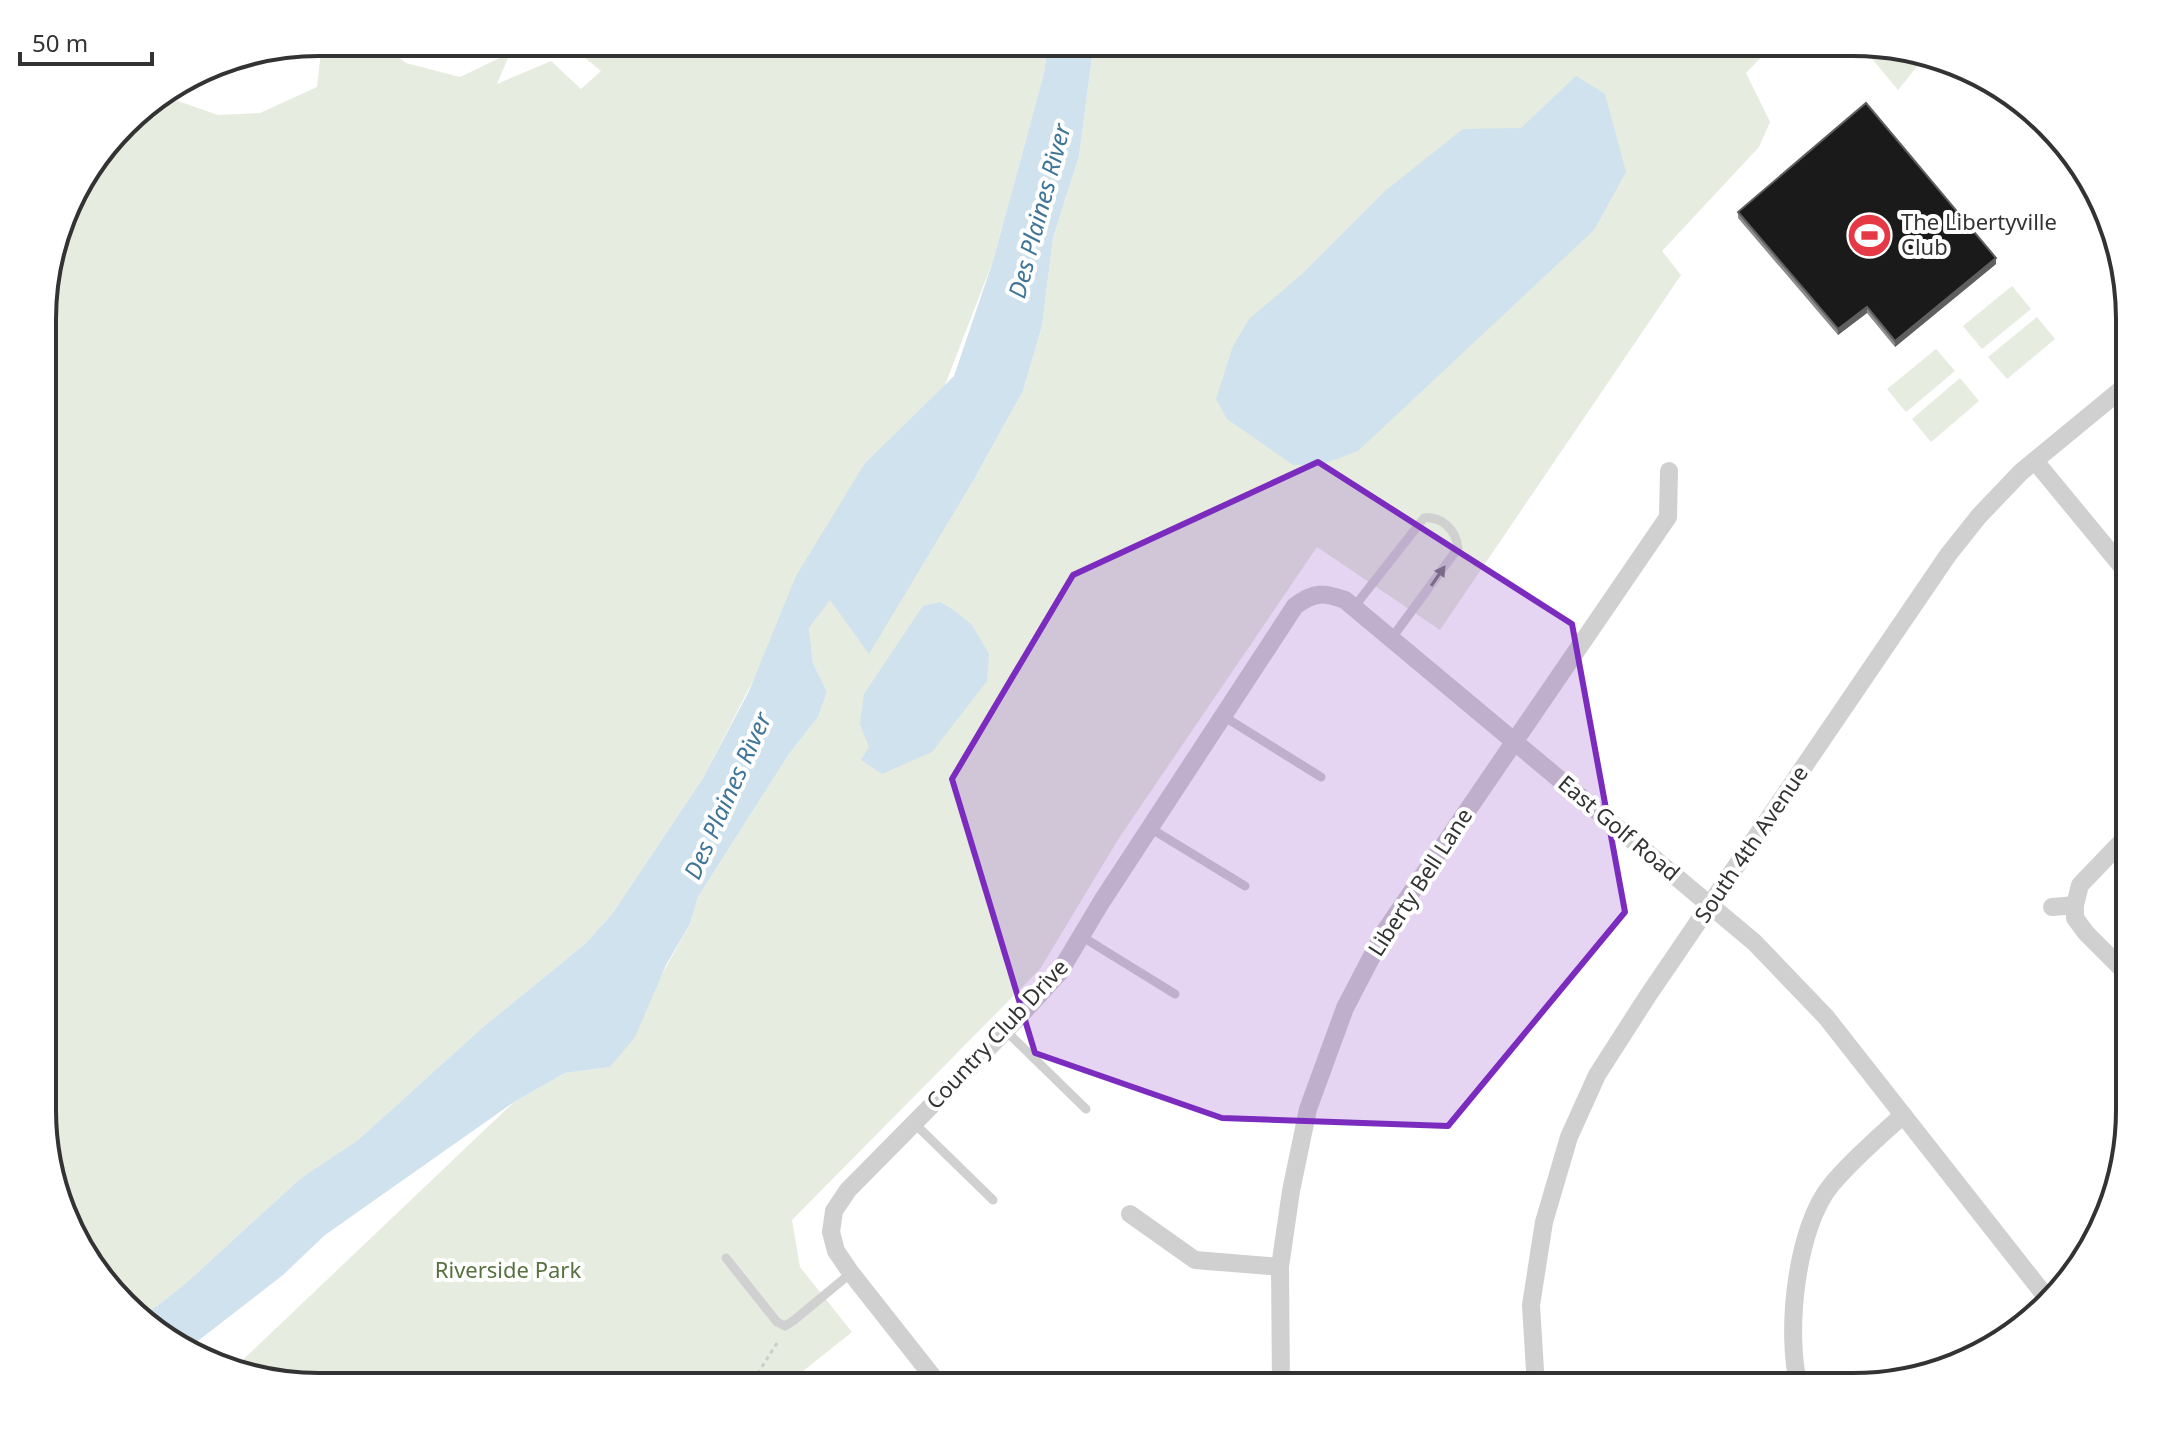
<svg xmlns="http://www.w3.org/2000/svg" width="2172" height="1429" font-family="'Noto Sans',sans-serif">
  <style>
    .green { fill: #e6ecdf }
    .water { fill: #cfe2ee }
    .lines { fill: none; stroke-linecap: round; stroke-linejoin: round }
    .path { stroke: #cdcdcd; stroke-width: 3; stroke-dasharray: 4 4; stroke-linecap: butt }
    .service { stroke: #d0d0d0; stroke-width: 9 }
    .minor { stroke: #d0d0d0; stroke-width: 18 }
    .wall { fill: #8c8c8c }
    .shaded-wall { fill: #5f5f5f }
    .building { fill: #1a1a1a; stroke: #5f5f5f; stroke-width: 2 }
    .oneway { fill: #7a7a7a }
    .marked { fill: #7b2cbf; fill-opacity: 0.2; stroke: #7b2cbf; stroke-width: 6; stroke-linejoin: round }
    .labels { text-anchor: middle; stroke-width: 8; stroke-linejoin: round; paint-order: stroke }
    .poi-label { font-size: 22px; fill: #333; stroke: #fff; text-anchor: start }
    .street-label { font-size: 22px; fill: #333; stroke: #fff }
    .park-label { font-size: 22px; fill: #56703f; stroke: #fff }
    .water-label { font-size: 24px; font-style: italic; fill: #3f7597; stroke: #fff }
    .rim { fill: none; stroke: #333; stroke-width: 4 }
  </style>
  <rect width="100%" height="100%" fill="#fff"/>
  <g class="green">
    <polygon points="322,42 381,42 406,63 460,77 510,53 497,84 551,61 581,89 601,71 575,50 583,42 1048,42 1044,73 993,261 945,385 865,463 703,778 612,914 585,944 482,1028 358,1140 301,1178 185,1284 157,1306 142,1315 79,1249 44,1145 44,284 71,196 136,111 153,101 172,99 218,115 260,113 317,87"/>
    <polygon points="1094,42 1776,42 1746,73 1770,122 1759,147 1662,251 1681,275 1440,630 1317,547 1119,838 1040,969 792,1220 800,1267 852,1332 783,1387 319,1387 230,1372 514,1102 565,1073 610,1067 690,924 698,897 789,754 818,717 827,692 813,663 809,628 830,599 869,653 972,483 1023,391 1042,326 1053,238 1079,156"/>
    <polygon points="1859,43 1927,54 1898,90"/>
    <polygon points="2012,286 2031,309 1982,349 1963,326"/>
    <polygon points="2037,317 2055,339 2007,379 1988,357"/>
    <polygon points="1936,349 1955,371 1906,412 1887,389"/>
    <polygon points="1960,378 1979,401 1931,442 1912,419"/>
  </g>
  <g class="water">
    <polygon points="1048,42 1094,42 1079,156 1053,238 1042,326 1023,391 972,483 869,654 830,600 809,628 813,663 827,692 818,717 789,754 698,897 690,924 666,965 635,1037 610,1067 565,1073 514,1102 325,1235 283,1275 186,1350 165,1340 142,1315 157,1306 185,1284 301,1178 358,1140 482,1028 585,944 612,914 703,778 749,691 796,576 865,463 954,376 993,261 1044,73"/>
    <polygon points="1576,76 1605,94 1626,172 1594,230 1358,451 1323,464 1293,465 1227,419 1216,399 1233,346 1249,319 1302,274 1385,191 1463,129 1521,128"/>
    <polygon points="940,602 955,611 972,625 989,654 987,681 932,752 882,774 861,760 869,747 860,724 864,694 923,606"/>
  </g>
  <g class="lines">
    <polyline class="path" points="749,1387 779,1340"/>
    <g class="service">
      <path d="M 1354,607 L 1424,518 C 1442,516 1456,530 1458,548 L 1391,639"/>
      <polyline points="1223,716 1321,777"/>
      <polyline points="1150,828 1245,886"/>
      <polyline points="1081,936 1175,994"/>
      <polyline points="1005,1030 1086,1109"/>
      <polyline points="914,1123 993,1200"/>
      <polyline points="726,1258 777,1322 785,1326 793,1321 851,1273"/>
    </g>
    <g class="minor">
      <polyline points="2035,461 2129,575"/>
      <polyline points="2129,834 2080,885 2075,905 2075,918 2086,933 2129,976"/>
      <polyline points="2052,907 2075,905"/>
      <polyline points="1130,1214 1195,1260 1280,1267"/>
      <path d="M 1799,1386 C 1785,1334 1796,1226 1832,1184 C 1853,1159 1879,1137 1903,1115"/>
      <path d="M 941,1387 L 851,1273 L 836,1251 L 831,1232 L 834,1211 L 848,1190 L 1015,1021 L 1059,973 L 1102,901 L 1295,606 C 1314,592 1323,592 1345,600 L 1754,942 L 1826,1017 L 2047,1298"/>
      <polyline points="1281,1387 1280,1267 1291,1191 1308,1109 1345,1008 1385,931 1668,517 1669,471"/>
      <polyline points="1536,1387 1531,1305 1544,1222 1569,1137 1597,1075 1647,997 1948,555 1979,516 2021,472 2129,383"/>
    </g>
  </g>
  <polygon class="wall" points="1738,212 1996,264 1895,347 1867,313 1838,335 1738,218"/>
  <g class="shaded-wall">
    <polygon points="1996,258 1996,264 1895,347 1895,341"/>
    <polygon points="1867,307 1867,313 1838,335 1838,329"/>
  </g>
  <polygon class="building" points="1866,103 1996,258 1895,341 1867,307 1838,329 1738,212"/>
  <defs><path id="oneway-solid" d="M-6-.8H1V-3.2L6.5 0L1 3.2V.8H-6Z" transform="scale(2)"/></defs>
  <use class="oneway" href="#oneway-solid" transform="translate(1438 576) rotate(-55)"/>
  <path class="marked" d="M 1318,462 L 1572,624 L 1625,912 L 1448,1126 L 1222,1118 L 1035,1053 L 952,779 L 1073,575 Z"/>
  <defs>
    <symbol id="stadium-disc" viewBox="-11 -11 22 22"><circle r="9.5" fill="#e63946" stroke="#fff"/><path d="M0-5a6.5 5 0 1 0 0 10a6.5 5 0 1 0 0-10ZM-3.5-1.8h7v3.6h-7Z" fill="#fff"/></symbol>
  </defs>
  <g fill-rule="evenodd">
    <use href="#stadium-disc" x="1844" y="210" width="51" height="51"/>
  </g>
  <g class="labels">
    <g class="poi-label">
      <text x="1901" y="230">The Libertyville<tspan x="1901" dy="25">Club</tspan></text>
    </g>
    <g class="street-label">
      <text transform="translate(1619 828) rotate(40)" y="8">East Golf Road</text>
      <text transform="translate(1751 844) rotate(-56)" y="8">South 4th Avenue</text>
      <text transform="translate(1420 882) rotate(-57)" y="8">Liberty Bell Lane</text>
      <text transform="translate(997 1034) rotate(-47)" y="8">Country Club Drive</text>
    </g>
    <g class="park-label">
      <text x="508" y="1278">Riverside Park</text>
    </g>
    <g class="water-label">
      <text transform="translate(1040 211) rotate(-75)" y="8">Des Plaines River</text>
      <text transform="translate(728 796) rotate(-66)" y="8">Des Plaines River</text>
    </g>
  </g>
  <path d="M0 0H2172V1429H0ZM319 56H1853A263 263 0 0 1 2116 319V1110A263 263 0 0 1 1853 1373H319A263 263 0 0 1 56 1110V319A263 263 0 0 1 319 56Z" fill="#fff" fill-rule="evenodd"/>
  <path class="rim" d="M319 56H1853A263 263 0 0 1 2116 319V1110A263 263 0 0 1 1853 1373H319A263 263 0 0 1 56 1110V319A263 263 0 0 1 319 56Z"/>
  <path d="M20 52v12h132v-12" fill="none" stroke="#333333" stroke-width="4"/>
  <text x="32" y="52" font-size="24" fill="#333333" stroke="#ffffff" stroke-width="6" paint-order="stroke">50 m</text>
</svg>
